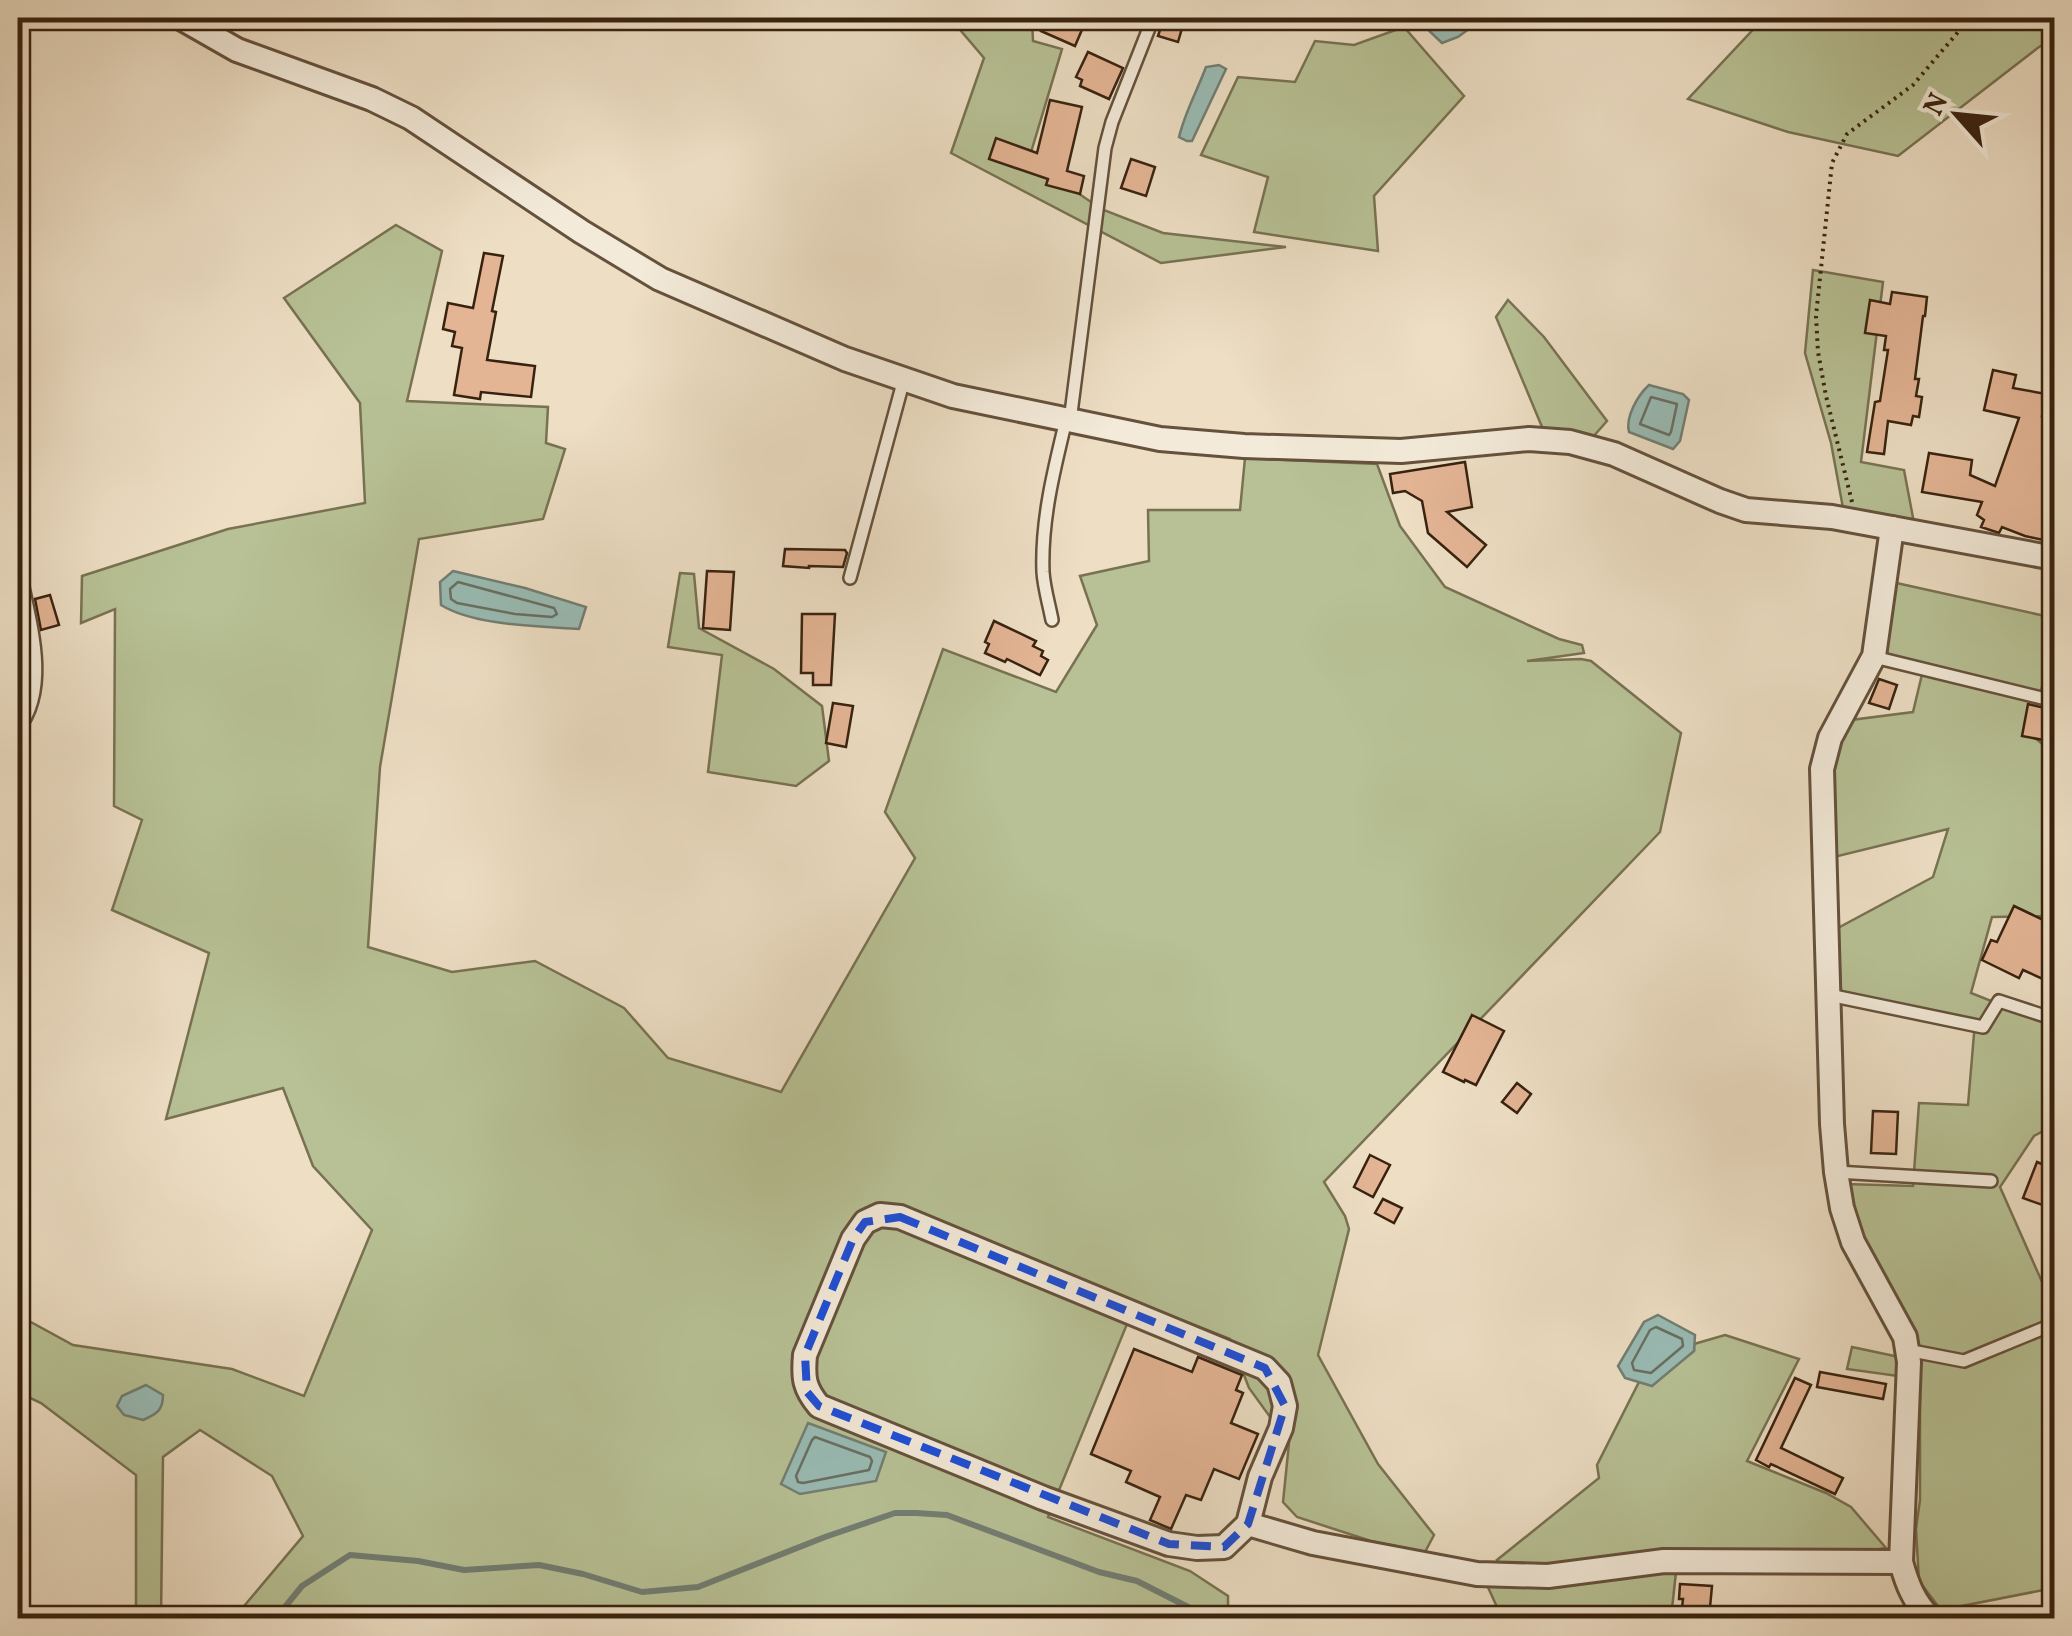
<svg xmlns="http://www.w3.org/2000/svg" width="2072" height="1636" font-family="Vollkorn,serif">
  <style>
    .green { fill: #b7c195; stroke: #787252; stroke-width: 2.5 }
    .water { fill: #99bcb5; stroke: #727e73; stroke-width: 2.5 }
    .lines { fill: none; stroke-linecap: round; stroke-linejoin: round }
    .shore { stroke: #686f62; stroke-width: 2.5 }
    .stream { stroke: #727e73; stroke-width: 6 }
    .building { fill: #e4b595; stroke: #38220f; stroke-width: 2.5 }
    .service-casing { stroke: #65513c; stroke-width: 16 }
    .minor-casing { stroke: #65513c; stroke-width: 28 }
    .path { stroke: #38220f; stroke-width: 4; stroke-dasharray: 2.5 5; stroke-linecap: butt }
    .service { stroke: #f3ead9; stroke-width: 11 }
    .minor { stroke: #f3ead9; stroke-width: 22 }
    .marked { fill: none; stroke: #1d4ed8; stroke-width: 8; stroke-dasharray: 20 12; stroke-linejoin: round }
  </style>
  <rect width="100%" height="100%" fill="#eddec4"/>
  <filter id="stains"><feTurbulence type="fractalNoise" baseFrequency=".002" numOctaves="4"/><feColorMatrix values="0 0 0 0 .2 0 0 0 0 .09 0 0 0 0 .02 0 0 0 .5 -.17"/></filter>
  <radialGradient id="worn" r=".72"><stop offset=".6" stop-color="#630" stop-opacity="0"/><stop offset="1" stop-color="#630" stop-opacity=".3"/></radialGradient>
  <g class="green">
    <polygon points="950,18 1032,18 1033,41 1062,49 1029,159 1101,209 1163,233 1286,247 1161,263 951,153 984,58"/>
    <polygon points="1764,18 2054,18 2054,39 2039,47 1898,156 1788,132 1688,99"/>
    <polygon points="1404,27 1464,96 1374,196 1378,251 1254,232 1268,177 1201,155 1238,77 1295,82 1315,41 1354,45"/>
    <polygon points="396,225 442,251 407,401 548,407 546,443 565,449 543,519 419,539 380,767 368,947 452,972 535,961 624,1008 668,1058 781,1092 915,858 885,812 943,649 1056,692 1097,625 1080,576 1149,561 1148,510 1240,510 1245,458 1377,464 1400,526 1445,587 1559,639 1582,645 1584,653 1527,661 1581,659 1591,661 1681,733 1660,832 1324,1182 1345,1216 1349,1229 1318,1355 1378,1464 1434,1535 1425,1552 1371,1541 1297,1517 1283,1502 1289,1443 1249,1388 1230,1339 1136,1302 1048,1517 1190,1571 1228,1596 1228,1618 234,1618 303,1536 272,1476 200,1430 163,1457 161,1618 136,1618 136,1475 41,1403 22,1394 18,1444 18,1315 73,1345 232,1369 304,1396 372,1230 313,1166 283,1088 166,1119 209,953 112,910 142,820 114,806 115,609 81,623 82,576 228,529 365,503 360,403 284,298"/>
    <polygon points="1813,270 1883,282 1861,462 1904,470 1914,523 1843,508 1831,443 1805,353"/>
    <polygon points="1508,300 1544,337 1607,421 1592,438 1545,434 1496,317"/>
    <polygon points="680,573 694,574 699,628 774,669 822,706 829,761 796,786 708,772 722,655 668,647"/>
    <path d="M 1892,582 L 2054,618 C 2054,657 2040,695 2027,731 L 2054,754 L 2054,916 L 1992,917 L 1971,993 L 2054,1026 L 2054,1128 L 2053,1126 L 2034,1136 L 2000,1187 L 2054,1309 L 2054,1588 L 1941,1610 L 1919,1581 L 1916,1529 L 1920,1500 L 1920,1379 L 1847,1369 L 1852,1347 L 1918,1361 L 1859,1237 L 1846,1184 L 1913,1186 L 1919,1103 L 1968,1105 L 1975,1022 L 1841,991 L 1838,928 L 1933,877 L 1948,829 L 1830,858 L 1827,769 L 1851,720 L 1913,712 L 1924,666 L 1884,657 Z"/>
    <polygon points="1725,1335 1799,1359 1747,1461 1826,1493 1851,1507 1886,1548 1873,1550 1734,1550 1505,1569 1497,1560 1599,1478 1597,1465 1639,1382 1652,1385 1694,1351 1694,1344"/>
    <polygon points="1676,1572 1671,1618 1502,1618 1487,1585"/>
  </g>
  <g class="water">
    <polygon points="1424,18 1484,18 1458,37 1442,43 1425,27"/>
    <path d="M 1219,65 L 1226,69 L 1192,141 L 1187,141 L 1179,137 C 1185,112 1197,91 1206,67 Z"/>
    <path d="M 1649,385 L 1683,394 L 1689,400 L 1680,441 L 1673,449 L 1629,432 C 1625,417 1638,395 1649,385 Z"/>
    <path d="M 453,571 L 525,588 L 586,607 L 579,629 C 539,626 475,626 441,605 L 440,582 Z"/>
    <polygon points="1658,1315 1695,1335 1694,1351 1652,1386 1625,1378 1618,1366 1644,1322"/>
    <path d="M 146,1385 L 163,1395 C 163,1410 157,1414 143,1420 L 124,1415 L 117,1406 L 122,1396 Z"/>
    <polygon points="808,1423 886,1452 876,1481 800,1494 781,1484"/>
  </g>
  <g class="lines">
    <g class="shore">
      <polygon points="1651,397 1677,404 1671,432 1669,435 1640,424"/>
      <polygon points="458,582 554,608 557,614 552,617 515,614 457,603 451,599 450,589"/>
      <polygon points="1656,1327 1682,1339 1683,1346 1651,1373 1634,1370 1632,1363 1650,1330"/>
      <polygon points="815,1437 870,1457 872,1461 869,1470 803,1483 798,1482 796,1476 812,1440"/>
    </g>
    <polyline class="stream" points="276,1618 302,1586 350,1555 418,1561 464,1570 539,1565 583,1574 642,1592 698,1587 825,1537 895,1513 916,1513 947,1515 1099,1572 1137,1581 1194,1610 1201,1618"/>
  </g>
  <g class="building">
    <polygon points="1047,18 1087,18 1075,46 1041,31"/>
    <polygon points="1164,18 1185,18 1178,42 1158,36"/>
    <polygon points="1088,52 1123,68 1109,99 1080,86 1082,80 1076,77"/>
    <polygon points="1050,100 1082,107 1067,171 1084,176 1080,194 1046,185 1048,179 989,159 996,138 1037,153"/>
    <polygon points="1131,159 1155,167 1146,196 1121,188"/>
    <polygon points="484,253 503,256 492,311 496,312 487,360 535,366 531,397 481,392 480,399 454,395 462,348 452,346 455,332 443,329 448,303 473,308"/>
    <polygon points="1892,292 1927,297 1925,316 1923,316 1915,379 1919,379 1916,396 1922,397 1919,417 1913,416 1911,425 1888,421 1884,454 1867,452 1875,402 1880,401 1888,350 1884,350 1886,336 1865,333 1870,300 1890,304"/>
    <polygon points="1993,370 2016,375 2013,388 2046,394 2042,416 2054,417 2054,516 2048,541 2025,536 2002,527 1999,533 1981,527 1984,520 1977,515 1982,502 1922,492 1929,453 1972,460 1970,475 1995,486 2019,418 1984,410"/>
    <polygon points="1465,462 1472,507 1447,512 1486,545 1467,567 1428,533 1422,501 1405,491 1393,493 1390,474"/>
    <polygon points="785,549 845,550 847,553 843,567 809,566 809,568 783,566"/>
    <polygon points="707,571 734,572 730,630 703,628"/>
    <polygon points="50,595 59,625 41,630 35,599"/>
    <polygon points="802,614 835,614 831,685 813,685 813,673 801,673"/>
    <polygon points="994,621 1036,641 1033,646 1043,651 1041,656 1048,660 1040,675 1007,659 1005,662 985,653 989,644 985,642"/>
    <polygon points="1879,679 1897,685 1889,709 1869,703"/>
    <polygon points="833,703 853,706 846,747 826,743"/>
    <polygon points="2028,704 2045,708 2043,718 2054,719 2054,742 2022,736"/>
    <polygon points="2014,906 2054,925 2054,984 2023,970 2019,978 1982,960 1991,940 1997,942"/>
    <polygon points="1472,1015 1504,1031 1476,1085 1465,1080 1464,1082 1443,1072"/>
    <polygon points="1517,1083 1531,1094 1517,1113 1502,1102"/>
    <polygon points="1873,1111 1898,1112 1896,1154 1871,1153"/>
    <polygon points="1370,1155 1390,1165 1373,1197 1354,1187"/>
    <polygon points="2037,1162 2054,1169 2054,1189 2048,1207 2023,1198"/>
    <polygon points="1383,1199 1402,1208 1394,1223 1375,1213"/>
    <polygon points="1134,1349 1192,1372 1198,1357 1242,1375 1236,1390 1243,1393 1231,1423 1258,1434 1239,1479 1214,1469 1201,1500 1186,1495 1171,1529 1150,1520 1160,1497 1126,1482 1131,1471 1091,1454"/>
    <polygon points="1820,1372 1886,1384 1883,1399 1817,1387"/>
    <polygon points="1795,1378 1811,1385 1781,1448 1843,1478 1835,1494 1771,1464 1769,1467 1756,1460"/>
    <polygon points="1680,1584 1712,1586 1709,1618 1686,1618 1687,1609 1682,1608 1683,1599 1679,1599"/>
  </g>
  <g class="lines">
    <defs>
      <g id="service">
        <polyline points="18,260 20,269 18,281"/>
        <polyline points="1070,421 1105,148 1112,122 1153,18"/>
        <path d="M 18,563 C 27,613 53,685 18,729"/>
        <polyline points="850,578 904,379"/>
        <path d="M 1052,620 C 1049,604 1044,588 1043,572 C 1041,521 1054,469 1066,420"/>
        <polyline points="1874,657 2054,701"/>
        <polyline points="1829,995 1983,1027 1999,1001 2054,1019"/>
        <polyline points="1836,1172 1991,1181"/>
        <polyline points="1907,1350 1964,1361 2054,1324"/>
      </g>
      <g id="minor">
        <polyline points="181,18 237,50 372,99 411,118 582,232 660,279 845,359 953,396 1160,439 1244,446 1401,451 1529,439 1570,442 1614,454 1720,501 1746,510 1832,517 2054,558"/>
        <path d="M 1892,528 L 1874,656 L 1830,738 L 1822,769 L 1832,1124 L 1836,1172 L 1842,1208 L 1853,1242 L 1905,1337 L 1909,1362 L 1901,1562 C 1907,1584 1914,1602 1930,1618"/>
        <path d="M 880,1215 L 900,1217 L 1265,1368 L 1279,1383 L 1285,1406 L 1281,1428 L 1260,1477 L 1248,1524 L 1224,1547 L 1197,1548 L 1169,1544 L 1043,1498 L 819,1406 C 804,1388 803,1378 805,1355 L 853,1239 L 865,1222 Z"/>
        <polyline points="1248,1524 1313,1543 1477,1574 1548,1576 1664,1561 1901,1562"/>
      </g>
    </defs>
    <use href="#service" class="service-casing"/>
    <use href="#minor" class="minor-casing"/>
    <polyline class="path" points="1852,502 1826,396 1818,352 1816,316 1832,163 1847,134 1913,85 1970,18"/>
    <use href="#service" class="service"/>
    <use href="#minor" class="minor"/>
  </g>
  <path class="marked" d="M 900,1217 L 1265,1368 L 1285,1406 L 1248,1524 L 1224,1547 L 1169,1544 L 819,1406 L 807,1392 L 805,1355 L 853,1239 L 865,1222 Z"/>
  <rect width="2072" height="1636" fill="none" stroke="#eddec4" stroke-width="60"/>
  <rect x="20" y="20" width="2032" height="1596" fill="none" stroke="#38220f" stroke-width="5"/>
  <rect x="30" y="30" width="2012" height="1576" fill="none" stroke="#38220f" stroke-width="2.5"/>
  <g transform="translate(1957 115) rotate(297)" stroke="#f3ead9" stroke-width="8" paint-order="stroke">
  <path d="M0-8L18 38L0 25L-18 38Z" fill="#38220f"/>
  <text y="-15" font-size="28" font-weight="bold" text-anchor="middle" fill="#38220f">N</text>
  </g>
  <rect width="100%" height="100%" filter="url(#stains)"/>
  <rect width="100%" height="100%" fill="url(#worn)"/>
</svg>
